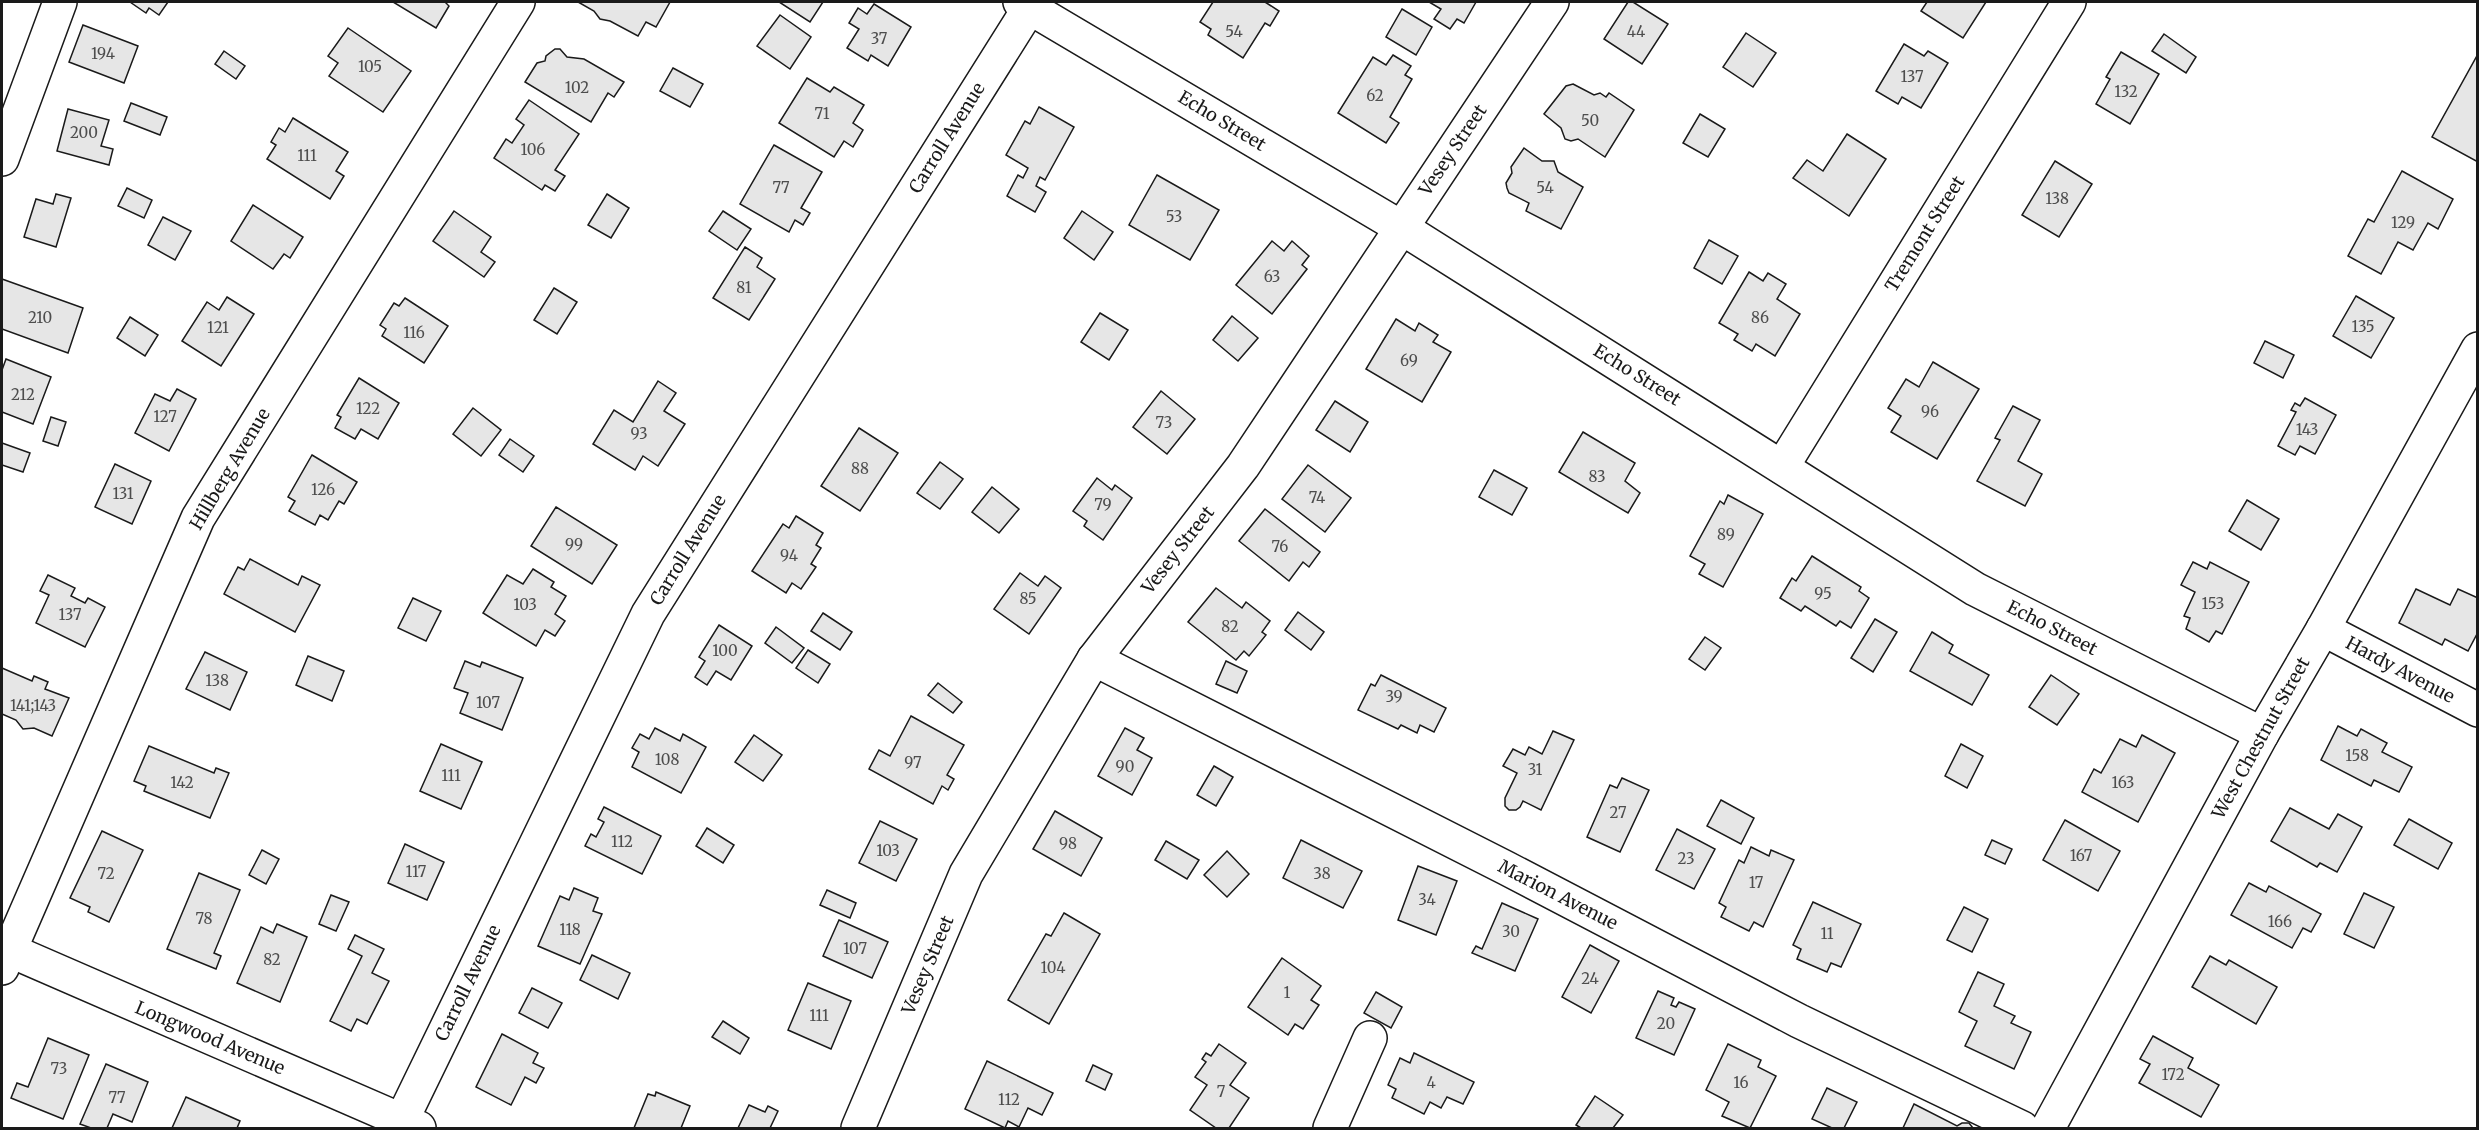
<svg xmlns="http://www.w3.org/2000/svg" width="2479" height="1130" font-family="Merriweather,serif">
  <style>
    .building { fill: #e6e6e6; stroke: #1a1a1a; stroke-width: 1.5 }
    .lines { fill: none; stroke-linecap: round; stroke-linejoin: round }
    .minor-casing { stroke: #1a1a1a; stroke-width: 36 }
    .major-casing { stroke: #1a1a1a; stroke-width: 36 }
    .minor { stroke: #fff; stroke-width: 33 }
    .major { stroke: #fff; stroke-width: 33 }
    .labels { text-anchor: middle; stroke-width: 4.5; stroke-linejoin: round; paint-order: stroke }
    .number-label { font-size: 15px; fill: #4d4d4d }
    .street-label { font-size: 18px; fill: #1a1a1a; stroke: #fff }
  </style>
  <rect width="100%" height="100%" fill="#fff"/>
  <g class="building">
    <polygon points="130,2 168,2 159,15 149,8 146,13"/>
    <polygon points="393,2 445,2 449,6 436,28"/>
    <polygon points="578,2 670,2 656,27 646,22 638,36 610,21 600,19 594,11"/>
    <polygon points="779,2 823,2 810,22"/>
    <polygon points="1213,2 1265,2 1279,11 1270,26 1265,23 1243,58 1208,35 1211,29 1200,22"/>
    <polygon points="1429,2 1476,2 1464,23 1457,19 1450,29 1434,19 1441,9"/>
    <polygon points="1628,2 1633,2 1668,24 1642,64 1604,39"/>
    <polygon points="1927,2 1986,2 1963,38 1921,11"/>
    <polygon points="874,4 911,27 888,66 871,55 868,61 847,48 859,29 849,23 858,8 867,14"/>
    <polygon points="1402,9 1432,27 1416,55 1386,37"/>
    <polygon points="780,15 811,37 790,69 757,46"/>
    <polygon points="83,25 138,46 124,83 69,62"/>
    <polygon points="348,28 411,71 383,112 329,76 338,63 328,56"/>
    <polygon points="1746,33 1776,53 1753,87 1723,67"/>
    <polygon points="2164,34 2196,57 2186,73 2152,51"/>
    <polygon points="1904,44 1924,56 1928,51 1948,63 1921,108 1902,97 1898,104 1876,91"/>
    <polygon points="555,49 560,49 567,57 584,59 624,82 614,97 608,93 591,122 525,82 537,63 545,61 546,56"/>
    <polygon points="224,51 245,66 236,79 215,64"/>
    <polygon points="2121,52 2159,74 2130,124 2096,104 2110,79 2106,77"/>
    <polygon points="2478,54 2478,162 2432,137"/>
    <polygon points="1393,55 1411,66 1405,75 1412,79 1390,117 1399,123 1386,143 1338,113 1373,57 1386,65"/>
    <polygon points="673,68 703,84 690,107 660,91"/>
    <polygon points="807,78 830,92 834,87 864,105 853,123 863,130 853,147 844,141 834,157 779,123"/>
    <polygon points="1573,84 1594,95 1600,93 1606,97 1609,93 1634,110 1605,157 1578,139 1571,141 1565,139 1561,128 1544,114 1566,86"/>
    <polygon points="529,100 579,134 555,170 565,176 555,191 545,185 542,190 494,158 506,139 512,143 524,125 516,119"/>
    <polygon points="131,103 167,117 160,135 124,121"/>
    <polygon points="1039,107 1074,127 1045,180 1040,177 1036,186 1046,192 1035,212 1007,196 1018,175 1023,178 1028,168 1006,155 1025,121 1030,124"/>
    <polygon points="68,109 109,120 101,146 113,149 109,165 57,151"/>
    <polygon points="1700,114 1725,129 1708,157 1683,143"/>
    <polygon points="293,118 348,152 336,171 344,176 330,199 267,159 276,145 271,142 279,128 285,132"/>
    <polygon points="1847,134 1886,159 1849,216 1793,178 1807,160 1823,171"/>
    <polygon points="774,145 822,172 801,208 810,213 803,225 795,220 789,232 740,204"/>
    <polygon points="1524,148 1542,161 1554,161 1558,172 1583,187 1561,229 1526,211 1529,203 1509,193 1507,188 1506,183 1512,173 1511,167"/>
    <polygon points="2055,161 2092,184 2059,237 2022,215"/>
    <polygon points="2402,171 2453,199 2438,229 2428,223 2413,250 2398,242 2381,274 2348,256 2368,219 2374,222"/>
    <polygon points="1157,175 1219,210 1190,260 1129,225"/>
    <polygon points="127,188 152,200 144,218 118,206"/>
    <polygon points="56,194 71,198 56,247 24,237 36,199 53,204"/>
    <polygon points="607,194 629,208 611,238 588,225"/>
    <polygon points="253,205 303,237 290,258 284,254 273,269 231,241"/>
    <polygon points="454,211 491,237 481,252 495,262 484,277 433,241"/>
    <polygon points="723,211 751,229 737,250 709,231"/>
    <polygon points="1082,211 1113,232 1094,260 1064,238"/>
    <polygon points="163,217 191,231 175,260 148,245"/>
    <polygon points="1709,240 1738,256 1722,284 1694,268"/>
    <polygon points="1272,241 1284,251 1292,241 1309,256 1302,265 1307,269 1272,314 1236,285"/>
    <polygon points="745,247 762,258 757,267 775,279 749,320 713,298"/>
    <polygon points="1749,272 1763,281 1768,273 1786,284 1777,299 1800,314 1775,356 1756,344 1752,351 1734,340 1738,334 1719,323"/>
    <polygon points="2,279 83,308 68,353 2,329"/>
    <polygon points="554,288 577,302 557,334 534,320"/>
    <polygon points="2356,296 2394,318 2371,358 2333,336"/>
    <polygon points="227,297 254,314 221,366 182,341 207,302 219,310"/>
    <polygon points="405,298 448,326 424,363 382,336 386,329 380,325 394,303 399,306"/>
    <polygon points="1100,313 1128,330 1109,360 1081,342"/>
    <polygon points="1232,316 1258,338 1238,361 1213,340"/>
    <polygon points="130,317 158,335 145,356 117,338"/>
    <polygon points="1396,319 1415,331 1419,323 1438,335 1433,342 1451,352 1422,402 1366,369"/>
    <polygon points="2265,341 2294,355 2283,378 2254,363"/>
    <polygon points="6,359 51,377 33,424 2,412 2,370"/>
    <polygon points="1933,362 1979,389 1937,459 1891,432 1901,416 1888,408 1906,379 1919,387"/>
    <polygon points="359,378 399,403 378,439 361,429 355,439 335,428 341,417 337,415"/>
    <polygon points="658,381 676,393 664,411 685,424 658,466 643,456 635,470 593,444 614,410 633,422"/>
    <polygon points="177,389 196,399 169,451 135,433 155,394 170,401"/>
    <polygon points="1161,391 1195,419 1167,454 1133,427"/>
    <polygon points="2305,398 2336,415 2315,454 2300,446 2295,455 2278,446 2296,412 2291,410 2295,403 2300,406"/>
    <polygon points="1335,401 1368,422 1350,452 1316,430"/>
    <polygon points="2013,406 2040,420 2018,461 2042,474 2025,506 1977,481 2000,440 1995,438"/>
    <polygon points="473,408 501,430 481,456 453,434"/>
    <polygon points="51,417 66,422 58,446 43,441"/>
    <polygon points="859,428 898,453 860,511 821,486"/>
    <polygon points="1583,432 1635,463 1625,481 1640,493 1628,513 1559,472"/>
    <polygon points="510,439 534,456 523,472 499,455"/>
    <polygon points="2,443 30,453 23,472 2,465"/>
    <polygon points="312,455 357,482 344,504 339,501 328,520 320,515 315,525 289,511 295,501 288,497"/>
    <polygon points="940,462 963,479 940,509 917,493"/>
    <polygon points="115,464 151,481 132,524 95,507"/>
    <polygon points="1308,465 1351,498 1325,532 1282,499"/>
    <polygon points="1494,470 1527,488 1512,515 1479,497"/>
    <polygon points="1097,478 1112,490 1115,485 1132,498 1103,540 1084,526 1087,521 1073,511"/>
    <polygon points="992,487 1019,509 999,533 972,512"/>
    <polygon points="1728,495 1763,514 1723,587 1699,574 1705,564 1690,556 1720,501 1724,504"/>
    <polygon points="2247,500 2279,519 2261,550 2229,531"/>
    <polygon points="556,507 617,545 592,584 531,546"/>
    <polygon points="1265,509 1320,552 1309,567 1303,562 1289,581 1239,541"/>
    <polygon points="796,516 823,533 816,545 821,548 811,564 816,567 801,589 792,583 786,593 752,571 783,524 789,528"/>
    <polygon points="1812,556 1861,587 1859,591 1869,598 1851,628 1840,621 1836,626 1805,606 1801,611 1780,598 1792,578 1796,581"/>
    <polygon points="250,559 298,585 302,576 320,585 295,632 224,594 238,567 244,570"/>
    <polygon points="2193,562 2207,569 2210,562 2249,582 2222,634 2216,631 2209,642 2186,629 2190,618 2184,616 2195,592 2181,585"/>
    <polygon points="533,569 554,582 551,587 566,596 555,614 565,621 555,636 545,630 536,646 483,613 507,575 523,584"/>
    <polygon points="1020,573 1038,586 1045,576 1061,588 1029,634 994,609"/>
    <polygon points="48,575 75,588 71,596 85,603 88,598 105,607 85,647 36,623 49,595 40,591"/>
    <polygon points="1216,588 1242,608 1246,602 1270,621 1262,632 1266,635 1249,656 1244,651 1236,660 1188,622"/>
    <polygon points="2416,589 2450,605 2458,589 2478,598 2478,632 2468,651 2445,639 2442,645 2399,623"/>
    <polygon points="413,598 441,611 426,641 398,628"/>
    <polygon points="1298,612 1324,632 1311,650 1285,630"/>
    <polygon points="823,613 852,632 840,650 811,631"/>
    <polygon points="1875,619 1897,632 1873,672 1851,658"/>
    <polygon points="719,625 752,646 731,680 716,671 707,685 695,677 705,661 699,657"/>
    <polygon points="776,627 804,648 792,663 765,643"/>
    <polygon points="1932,632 1953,645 1949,653 1989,675 1972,705 1910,671"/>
    <polygon points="1705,637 1721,648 1705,670 1689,659"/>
    <polygon points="808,650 830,664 818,683 796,668"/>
    <polygon points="205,652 247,672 230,710 186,689"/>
    <polygon points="308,656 344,671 332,701 296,685"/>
    <polygon points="465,661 480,667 482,662 523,678 502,730 460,713 468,693 454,688"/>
    <polygon points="1226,661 1247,671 1237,693 1216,684"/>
    <polygon points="2,668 32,681 34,676 48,682 45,689 69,698 52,736 34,728 23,729 16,720 2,714"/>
    <polygon points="1381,675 1446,708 1434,732 1420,725 1417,733 1401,725 1398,729 1358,710 1371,684 1375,686"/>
    <polygon points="2051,675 2079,694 2057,725 2029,707"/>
    <polygon points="938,683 962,702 953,713 928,695"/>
    <polygon points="911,716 964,745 947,775 954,779 948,790 942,786 933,804 869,769 879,750 890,756"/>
    <polygon points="2338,726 2357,736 2361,729 2387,743 2382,752 2412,767 2399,792 2374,780 2371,786 2321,760"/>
    <polygon points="655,728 680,741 683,734 706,747 681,793 632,767 639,752 632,748 640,734 649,739"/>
    <polygon points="1125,728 1144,738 1137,750 1152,758 1132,795 1098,776"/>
    <polygon points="1553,731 1574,740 1541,810 1523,801 1520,807 1516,810 1509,810 1505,806 1505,798 1517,773 1503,766 1513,749 1525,755 1529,747 1542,754"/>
    <polygon points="754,735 782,755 763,781 735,762"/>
    <polygon points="2142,735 2175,753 2138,822 2082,792 2094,769 2101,773 2120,739 2136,747"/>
    <polygon points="441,744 482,762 461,809 420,791"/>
    <polygon points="1961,744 1983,756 1967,788 1945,776"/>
    <polygon points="149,746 214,773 216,768 229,773 210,818 144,791 146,786 134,781"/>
    <polygon points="1214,766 1233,777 1216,806 1197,795"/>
    <polygon points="1622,778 1649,790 1620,852 1587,837 1610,785 1617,788"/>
    <polygon points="1721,800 1754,818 1741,844 1707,826"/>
    <polygon points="604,807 661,836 642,874 585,846 591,834 596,837 604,822 598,819"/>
    <polygon points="2290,808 2329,829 2338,814 2362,827 2337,872 2320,863 2317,867 2271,841"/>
    <polygon points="1055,811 1102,838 1081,876 1033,849"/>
    <polygon points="2409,819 2452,843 2438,869 2394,845"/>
    <polygon points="2065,820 2120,851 2098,891 2043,860"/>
    <polygon points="880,821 917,839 896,881 859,863"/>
    <polygon points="707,828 734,845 723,863 696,846"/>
    <polygon points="1677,829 1715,849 1694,889 1656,870"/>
    <polygon points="102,831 143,850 109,922 88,912 90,907 70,898"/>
    <polygon points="1301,840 1362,871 1343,908 1283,878"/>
    <polygon points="1992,840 2012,849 2005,864 1985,855"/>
    <polygon points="1166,841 1199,860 1187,879 1155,860"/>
    <polygon points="405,844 444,862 427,900 388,883"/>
    <polygon points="1751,847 1769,856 1771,850 1794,860 1763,927 1754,922 1749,931 1721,917 1726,907 1719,903 1739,860 1744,863"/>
    <polygon points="262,850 279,859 266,884 249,875"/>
    <polygon points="1227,851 1249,874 1227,897 1204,875"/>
    <polygon points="1418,866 1457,881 1436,935 1398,920"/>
    <polygon points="199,873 240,890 214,953 221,956 216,969 167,949"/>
    <polygon points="2249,883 2266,892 2269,886 2321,914 2311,932 2303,928 2292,948 2231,915"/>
    <polygon points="574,888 598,898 593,911 602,914 580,964 538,946 560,896 569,900"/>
    <polygon points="827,890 856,903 850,918 820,905"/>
    <polygon points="2364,893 2394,907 2374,948 2344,934"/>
    <polygon points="331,895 349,902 336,931 319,924"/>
    <polygon points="1813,902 1861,924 1841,967 1831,963 1827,972 1797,959 1801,949 1793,945"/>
    <polygon points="1502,903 1538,919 1515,971 1472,953 1476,946 1482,949"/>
    <polygon points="1964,907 1988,919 1972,952 1947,940"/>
    <polygon points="1064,913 1100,934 1049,1024 1008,1000 1046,934 1051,936"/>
    <polygon points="839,920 888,942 872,978 823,956"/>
    <polygon points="277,924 307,937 280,1002 237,983 261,927 273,933"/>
    <polygon points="355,935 384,949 372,973 389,981 367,1024 357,1019 351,1031 330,1021 362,956 348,949"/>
    <polygon points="1590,945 1619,961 1591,1013 1562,997"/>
    <polygon points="592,955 630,973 618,999 580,980"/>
    <polygon points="2210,956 2226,965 2229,960 2277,987 2256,1024 2192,987"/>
    <polygon points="1282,958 1321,986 1311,1000 1319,1005 1303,1029 1295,1024 1288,1035 1248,1007"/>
    <polygon points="1978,972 2004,984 1994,1006 2015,1016 2011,1023 2031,1032 2014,1069 1965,1046 1977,1021 1959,1012"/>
    <polygon points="808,983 851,1001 831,1049 788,1030"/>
    <polygon points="532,988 562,1003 548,1028 519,1013"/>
    <polygon points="1658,991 1674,998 1671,1005 1676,1007 1679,1002 1695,1009 1674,1055 1636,1038"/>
    <polygon points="1376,992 1402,1007 1391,1028 1364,1013"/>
    <polygon points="723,1021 749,1038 740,1054 712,1037"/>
    <polygon points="502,1034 538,1053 533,1063 544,1068 536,1083 525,1077 511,1105 476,1087"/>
    <polygon points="2153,1036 2193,1058 2188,1068 2219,1085 2201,1117 2139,1083 2150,1064 2140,1059"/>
    <polygon points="48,1038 89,1055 63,1119 11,1098 17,1083 28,1087"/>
    <polygon points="1219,1044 1246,1063 1230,1085 1249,1098 1229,1128 1216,1128 1190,1110 1207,1085 1195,1077 1206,1062 1202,1059 1206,1053 1211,1056"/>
    <polygon points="1728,1044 1761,1060 1758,1067 1776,1076 1750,1128 1722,1116 1729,1102 1706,1090"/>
    <polygon points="1414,1053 1474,1082 1463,1104 1447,1097 1441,1108 1430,1102 1424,1114 1392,1098 1396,1089 1388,1085 1400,1058 1410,1063"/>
    <polygon points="987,1061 1053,1093 1042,1115 1028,1108 1019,1127 1008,1121 1005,1128 965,1109"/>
    <polygon points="106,1064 148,1082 132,1122 113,1114 107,1128 91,1128 80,1124"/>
    <polygon points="1093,1065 1112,1074 1105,1090 1086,1081"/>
    <polygon points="1827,1088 1857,1102 1844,1128 1832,1128 1812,1119"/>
    <polygon points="656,1092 690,1106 681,1128 634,1128 648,1094 655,1096"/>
    <polygon points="1595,1096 1623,1115 1613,1128 1581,1128 1576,1125"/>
    <polygon points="186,1097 240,1121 237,1128 172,1128"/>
    <polygon points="1914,1104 1957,1126 1962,1123 1969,1123 1973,1128 1903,1128"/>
    <polygon points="749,1105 765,1112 768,1106 778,1111 770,1128 738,1128"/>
  </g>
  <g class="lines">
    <defs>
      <g id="minor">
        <polyline points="1020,2 1402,228 1975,589 2262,734"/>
        <polyline points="2,159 60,2"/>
        <polyline points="1782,467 2069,2"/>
        <polyline points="2323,629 2478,710"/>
        <polyline points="1094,659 1506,868 1799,1021 2022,1128"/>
        <polyline points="2,947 419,1128"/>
        <polyline points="2,968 198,518 518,2"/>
        <polyline points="398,1128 648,614 1033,2"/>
        <polyline points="858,1128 966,874 1094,659 1243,466 1552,2"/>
        <polyline points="1330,1128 1370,1038"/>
      </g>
      <polyline id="major" points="2048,1128 2262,734 2323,629 2478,349"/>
    </defs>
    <use href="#minor" class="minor-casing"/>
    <use href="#major" class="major-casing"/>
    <use href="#minor" class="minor"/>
    <use href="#major" class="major"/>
  </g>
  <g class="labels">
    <g class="number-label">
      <text x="1234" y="37">54</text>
      <text x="1636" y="37">44</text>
      <text x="879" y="44">37</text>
      <text x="103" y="59">194</text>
      <text x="370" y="72">105</text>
      <text x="1912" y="82">137</text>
      <text x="577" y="93">102</text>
      <text x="2126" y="97">132</text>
      <text x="1375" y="101">62</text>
      <text x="822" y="119">71</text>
      <text x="1590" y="126">50</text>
      <text x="84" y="138">200</text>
      <text x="533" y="155">106</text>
      <text x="307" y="161">111</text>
      <text x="781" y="193">77</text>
      <text x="1545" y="193">54</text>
      <text x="2057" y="204">138</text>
      <text x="1174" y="222">53</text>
      <text x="2403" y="228">129</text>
      <text x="1272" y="282">63</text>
      <text x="744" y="293">81</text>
      <text x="40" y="323">210</text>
      <text x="1760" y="323">86</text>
      <text x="2363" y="332">135</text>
      <text x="218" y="333">121</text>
      <text x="414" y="338">116</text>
      <text x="1409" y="366">69</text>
      <text x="23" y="400">212</text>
      <text x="368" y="414">122</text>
      <text x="1930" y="417">96</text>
      <text x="165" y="422">127</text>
      <text x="1164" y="428">73</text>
      <text x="2307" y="435">143</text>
      <text x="639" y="439">93</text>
      <text x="860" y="474">88</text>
      <text x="1597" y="482">83</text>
      <text x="323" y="495">126</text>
      <text x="123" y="499">131</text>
      <text x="1317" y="503">74</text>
      <text x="1103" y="510">79</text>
      <text x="1726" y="540">89</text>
      <text x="574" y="550">99</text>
      <text x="1280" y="552">76</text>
      <text x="789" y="561">94</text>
      <text x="1823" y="599">95</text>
      <text x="1028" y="604">85</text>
      <text x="2213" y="609">153</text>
      <text x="525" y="610">103</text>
      <text x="70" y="620">137</text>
      <text x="1230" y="632">82</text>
      <text x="725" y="656">100</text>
      <text x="217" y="686">138</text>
      <text x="1394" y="702">39</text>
      <text x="488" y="708">107</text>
      <text x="33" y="711">141;143</text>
      <text x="2357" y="761">158</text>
      <text x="667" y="765">108</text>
      <text x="913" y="768">97</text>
      <text x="1125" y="772">90</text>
      <text x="1535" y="775">31</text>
      <text x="451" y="781">111</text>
      <text x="182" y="788">142</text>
      <text x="2123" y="788">163</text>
      <text x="1618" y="818">27</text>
      <text x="622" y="847">112</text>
      <text x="1068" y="849">98</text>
      <text x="888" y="856">103</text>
      <text x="2081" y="861">167</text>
      <text x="1686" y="864">23</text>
      <text x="416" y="877">117</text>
      <text x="106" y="879">72</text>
      <text x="1322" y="879">38</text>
      <text x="1756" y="888">17</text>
      <text x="1427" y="905">34</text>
      <text x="204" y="924">78</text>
      <text x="2280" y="927">166</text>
      <text x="570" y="935">118</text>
      <text x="1511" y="937">30</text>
      <text x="1827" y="939">11</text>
      <text x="855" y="954">107</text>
      <text x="272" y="965">82</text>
      <text x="1053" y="973">104</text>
      <text x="1590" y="984">24</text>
      <text x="1287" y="998">1</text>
      <text x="819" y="1021">111</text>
      <text x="1666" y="1029">20</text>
      <text x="59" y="1074">73</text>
      <text x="2173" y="1080">172</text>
      <text x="1431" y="1088">4</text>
      <text x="1741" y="1088">16</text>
      <text x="1221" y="1097">7</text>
      <text x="117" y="1103">77</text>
      <text x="1009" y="1105">112</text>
    </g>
    <g class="street-label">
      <text transform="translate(1222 121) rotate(31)" y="6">Echo Street</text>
      <text transform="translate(947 138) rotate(-58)" y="6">Carroll Avenue</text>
      <text transform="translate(1453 150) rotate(-56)" y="6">Vesey Street</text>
      <text transform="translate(1925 234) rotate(-58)" y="6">Tremont Street</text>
      <text transform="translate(1637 375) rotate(32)" y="6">Echo Street</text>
      <text transform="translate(230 469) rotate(-59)" y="6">Hillberg Avenue</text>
      <text transform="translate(688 550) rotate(-58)" y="6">Carroll Avenue</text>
      <text transform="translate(1178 550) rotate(-52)" y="6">Vesey Street</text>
      <text transform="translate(2052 628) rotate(27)" y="6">Echo Street</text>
      <text transform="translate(2400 670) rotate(28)" y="6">Hardy Avenue</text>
      <text transform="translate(2261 738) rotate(-61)" y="6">West Chestnut Street</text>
      <text transform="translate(1558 895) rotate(27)" y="6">Marion Avenue</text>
      <text transform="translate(928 965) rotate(-67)" y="6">Vesey Street</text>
      <text transform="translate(468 983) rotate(-64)" y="6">Carroll Avenue</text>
      <text transform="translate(210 1038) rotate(23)" y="6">Longwood Avenue</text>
    </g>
  </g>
  <rect width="2479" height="1130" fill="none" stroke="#1a1a1a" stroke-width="6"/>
</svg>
